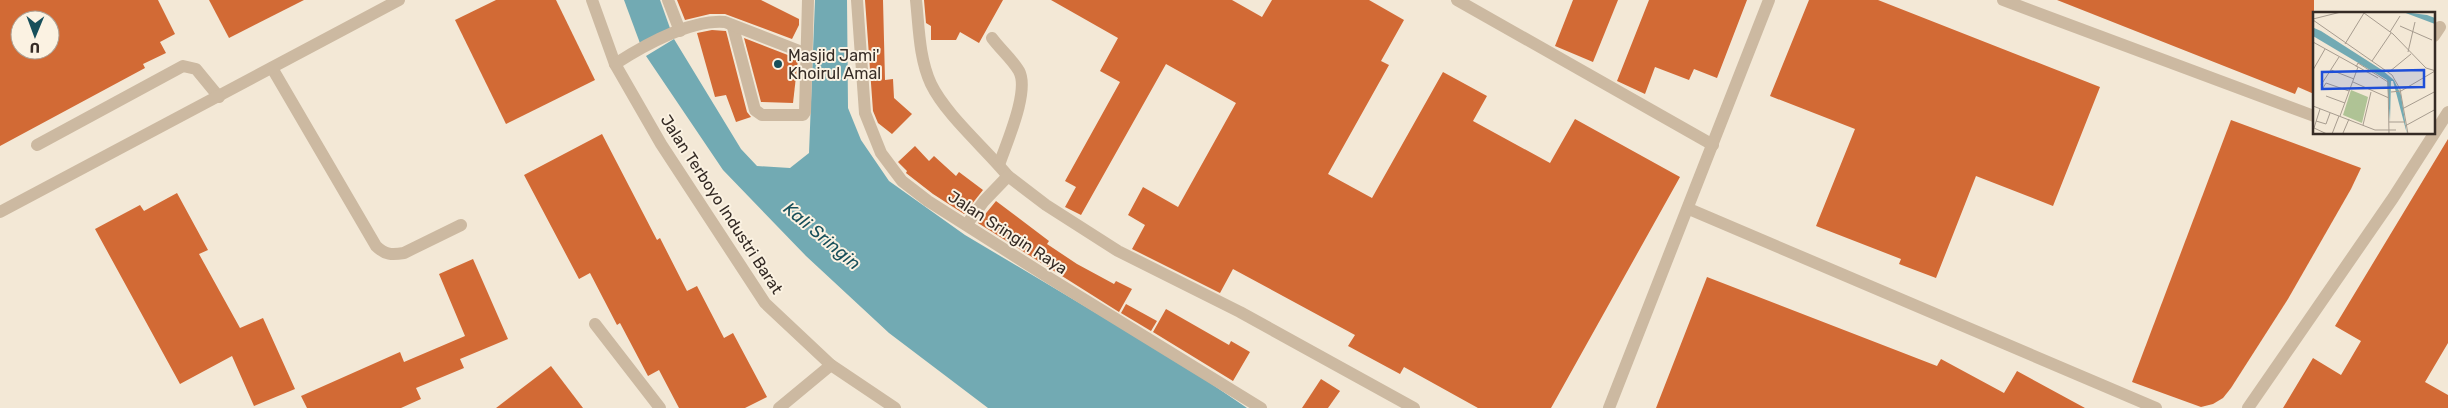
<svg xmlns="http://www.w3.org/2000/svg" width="2448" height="408" font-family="Rubik,sans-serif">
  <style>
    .water { fill: #72aab3 }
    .building { fill: #d26a35; fill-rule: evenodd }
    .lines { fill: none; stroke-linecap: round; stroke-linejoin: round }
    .minor { stroke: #ccb9a1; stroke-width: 12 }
    .poi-dot { fill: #174f5a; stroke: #fbf2e2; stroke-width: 2 }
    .labels { text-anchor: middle; stroke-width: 4; stroke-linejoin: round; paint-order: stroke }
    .poi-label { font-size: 16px; fill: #352b25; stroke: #fbf2e2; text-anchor: start }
    .street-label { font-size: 16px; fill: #352b25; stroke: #fbf2e2 }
    .water-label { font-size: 18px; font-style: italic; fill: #174f5a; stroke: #fbf2e2 }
    .inset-road { fill: none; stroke: #a79c8f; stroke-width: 1 }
    .view { fill: #1d4ed8; fill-opacity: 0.15; stroke: #1d4ed8; stroke-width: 2.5 }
    .inset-edge { fill: none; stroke: #352b25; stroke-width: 2.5 }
  </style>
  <rect width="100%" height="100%" fill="#f3e8d6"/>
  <g class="water">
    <polygon points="624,0 660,0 671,31 641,46"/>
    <polygon points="815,0 847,0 848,108 861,140 889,181 965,235 1185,366 1247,408 988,408 889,333 806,256 723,170 646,56 674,39 741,149 757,166 790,168 809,153"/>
  </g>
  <g class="building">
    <path d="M 0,0 L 158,0 L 175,34 L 160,42 L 166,53 L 143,64 L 145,68 L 0,146 ZM 20,20 L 50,20 L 50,50 L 20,50 Z"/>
    <polygon points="209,0 304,0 229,38"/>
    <polygon points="496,0 556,0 595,80 506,124 455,20"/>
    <polygon points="677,0 761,0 799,19 799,25 792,39 725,14 710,14 685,20"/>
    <polygon points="865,0 883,0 885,80 893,79 894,98 912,114 892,134 878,123 873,111"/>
    <polygon points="924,0 1003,0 979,43 960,32 956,40 931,40 931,26 926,23"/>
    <polygon points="1051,0 1232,0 1262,17 1272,0 1369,0 1404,20 1381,61 1389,65 1328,174 1372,198 1443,72 1487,96 1473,121 1550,163 1575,119 1680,177 1551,408 1478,408 1404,367 1400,374 1348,346 1355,335 1233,269 1220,293 1132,249 1145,225 1128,215 1143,187 1178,207 1236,103 1166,64 1081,215 1065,207 1076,187 1065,181 1120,82 1100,71 1118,38"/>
    <polygon points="1573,0 1618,0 1593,62 1555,46"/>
    <polygon points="1649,0 1747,0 1717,78 1694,69 1689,80 1655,67 1645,94 1617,81"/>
    <polygon points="1809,0 1878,0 2100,87 2053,206 1976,176 1936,278 1899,264 1901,259 1816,226 1855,129 1770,96"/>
    <polygon points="2057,0 2314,0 2314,94 2298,87 2295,94"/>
    <polygon points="712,30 726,31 747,112 751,117 736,122 726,95 715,97 697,33"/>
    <polygon points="744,38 798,59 793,103 761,102"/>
    <polygon points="2231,120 2361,168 2351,189 2288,299 2231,388 2223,398 2213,404 2201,407 2132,382"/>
    <polygon points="602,134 657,240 660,238 687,291 697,286 724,338 733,333 767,397 745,408 679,408 659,370 648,376 620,323 617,325 590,273 579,279 524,175"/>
    <polygon points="2448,139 2448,343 2425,382 2448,395 2448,408 2283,408 2313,358 2341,375 2361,341 2335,326"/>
    <polygon points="915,146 929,161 934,156 956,176 959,172 983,190 964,214 933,194 906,173 907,171 898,162"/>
    <polygon points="177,193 208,250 199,254 240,328 263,318 295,389 254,406 232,356 180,384 95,229 140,205 144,211"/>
    <polygon points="996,201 1049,241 1047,244 1077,264 1114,284 1116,281 1132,289 1119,312 978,223"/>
    <polygon points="473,259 508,339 460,359 464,368 416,388 421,399 401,408 307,408 301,396 400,352 404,362 465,336 439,274"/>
    <polygon points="1707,277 1937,366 1941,359 2004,393 2017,371 2085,408 1656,408"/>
    <polygon points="1126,304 1157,321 1151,331 1121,313"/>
    <polygon points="1166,309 1229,345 1231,341 1250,352 1233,381 1153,332"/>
    <polygon points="551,366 583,408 496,408"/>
    <polygon points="1321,379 1340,391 1328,408 1302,408"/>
  </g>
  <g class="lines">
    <g class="minor">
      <polyline points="592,0 615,64 661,144 765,303 831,365 895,408"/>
      <polyline points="668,0 680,31"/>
      <polyline points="857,0 865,113 881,153 902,181 928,201 1051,279 1261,408"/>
      <path d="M 916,0 C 919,28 919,58 931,84 C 946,115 985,148 1008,176"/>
      <polyline points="1457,0 1713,145"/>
      <polyline points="2003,0 2314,116"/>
      <polyline points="733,27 755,110 762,115 803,115 805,112 808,0"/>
      <polyline points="2434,36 2440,27"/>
      <path d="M 992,38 C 1000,49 1012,59 1019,71 C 1030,91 1006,144 999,165"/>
      <path d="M 615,64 C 643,46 691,19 725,22 L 807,54"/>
      <path d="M 272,68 L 376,246 C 385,255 392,255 404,253 L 461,225"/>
      <polyline points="37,145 183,66 196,69 219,97"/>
      <polyline points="1689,209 2156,408"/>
      <polyline points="0,212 399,0"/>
      <polyline points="967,224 984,201 1008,176 1046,205 1118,251 1240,312 1414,408"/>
      <polyline points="595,324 660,408"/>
      <polyline points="779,408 831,365"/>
      <polyline points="1609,408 1769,0"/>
      <polyline points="2248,408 2393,198 2448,112"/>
    </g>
  </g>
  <circle class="poi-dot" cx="778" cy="64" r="5"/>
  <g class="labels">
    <g class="poi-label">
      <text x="788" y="61">Masjid Jami'<tspan x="788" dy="18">Khoirul Amal</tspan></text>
    </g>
    <g class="street-label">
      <text transform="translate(722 204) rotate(57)" y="6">Jalan Terboyo Industri Barat</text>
      <text transform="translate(1008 232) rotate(33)" y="6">Jalan Sringin Raya</text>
    </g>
    <g class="water-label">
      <text transform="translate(822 236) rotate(40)" y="6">Kali Sringin</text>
    </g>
  </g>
  <g transform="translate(2313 12)">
    <rect width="122" height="122" fill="#f3e8d6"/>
    <path d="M 38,78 L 55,85 L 49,111 L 30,103 Z" fill="#afc395"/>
    <path d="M 90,0 L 114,3 L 122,6 L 122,12 ZM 1,16 L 8,19 L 69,58 L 81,68 L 88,83 L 94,122 L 80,69 L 78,69 L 77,110 L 74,68 L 0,24 Z" fill="#72aab3"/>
    <path class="inset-road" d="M 0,7 L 28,0M 0,8 L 79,63 L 87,77 L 95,122M 87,14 L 119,28M 77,20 L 87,4M 0,30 L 65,66M 32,32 L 51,1 L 80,22 L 113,56 L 123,59M 95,40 L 102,10M 59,49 L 78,21M 43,55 L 45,51 L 75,70 L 76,122M 0,58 L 12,37M 18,58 L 41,67M 76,60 L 98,42M 40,70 L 76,86M 8,73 L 26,45M 10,76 L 13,71 L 36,79M 78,80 L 88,79 L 122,59M 13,84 L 32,91M 0,94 L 62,118 L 83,118M 91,96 L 123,79M 7,97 L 1,116 L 14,122M 27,104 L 45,55M 3,109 L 13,112 L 17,101M 76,110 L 92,110M 50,113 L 58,80M 92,114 L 123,97M 30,121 L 36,107M 19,122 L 26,104"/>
    <path class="view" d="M 111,58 L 111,75 L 9,77 L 9,60 Z"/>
    <rect width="122" height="122" class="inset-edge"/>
  </g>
  <g transform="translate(35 35) rotate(181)"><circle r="24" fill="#fbf2e2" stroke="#aca296"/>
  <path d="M0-4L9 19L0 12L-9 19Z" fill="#174f5a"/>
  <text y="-8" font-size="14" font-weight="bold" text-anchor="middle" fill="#352b25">U</text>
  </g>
</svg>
